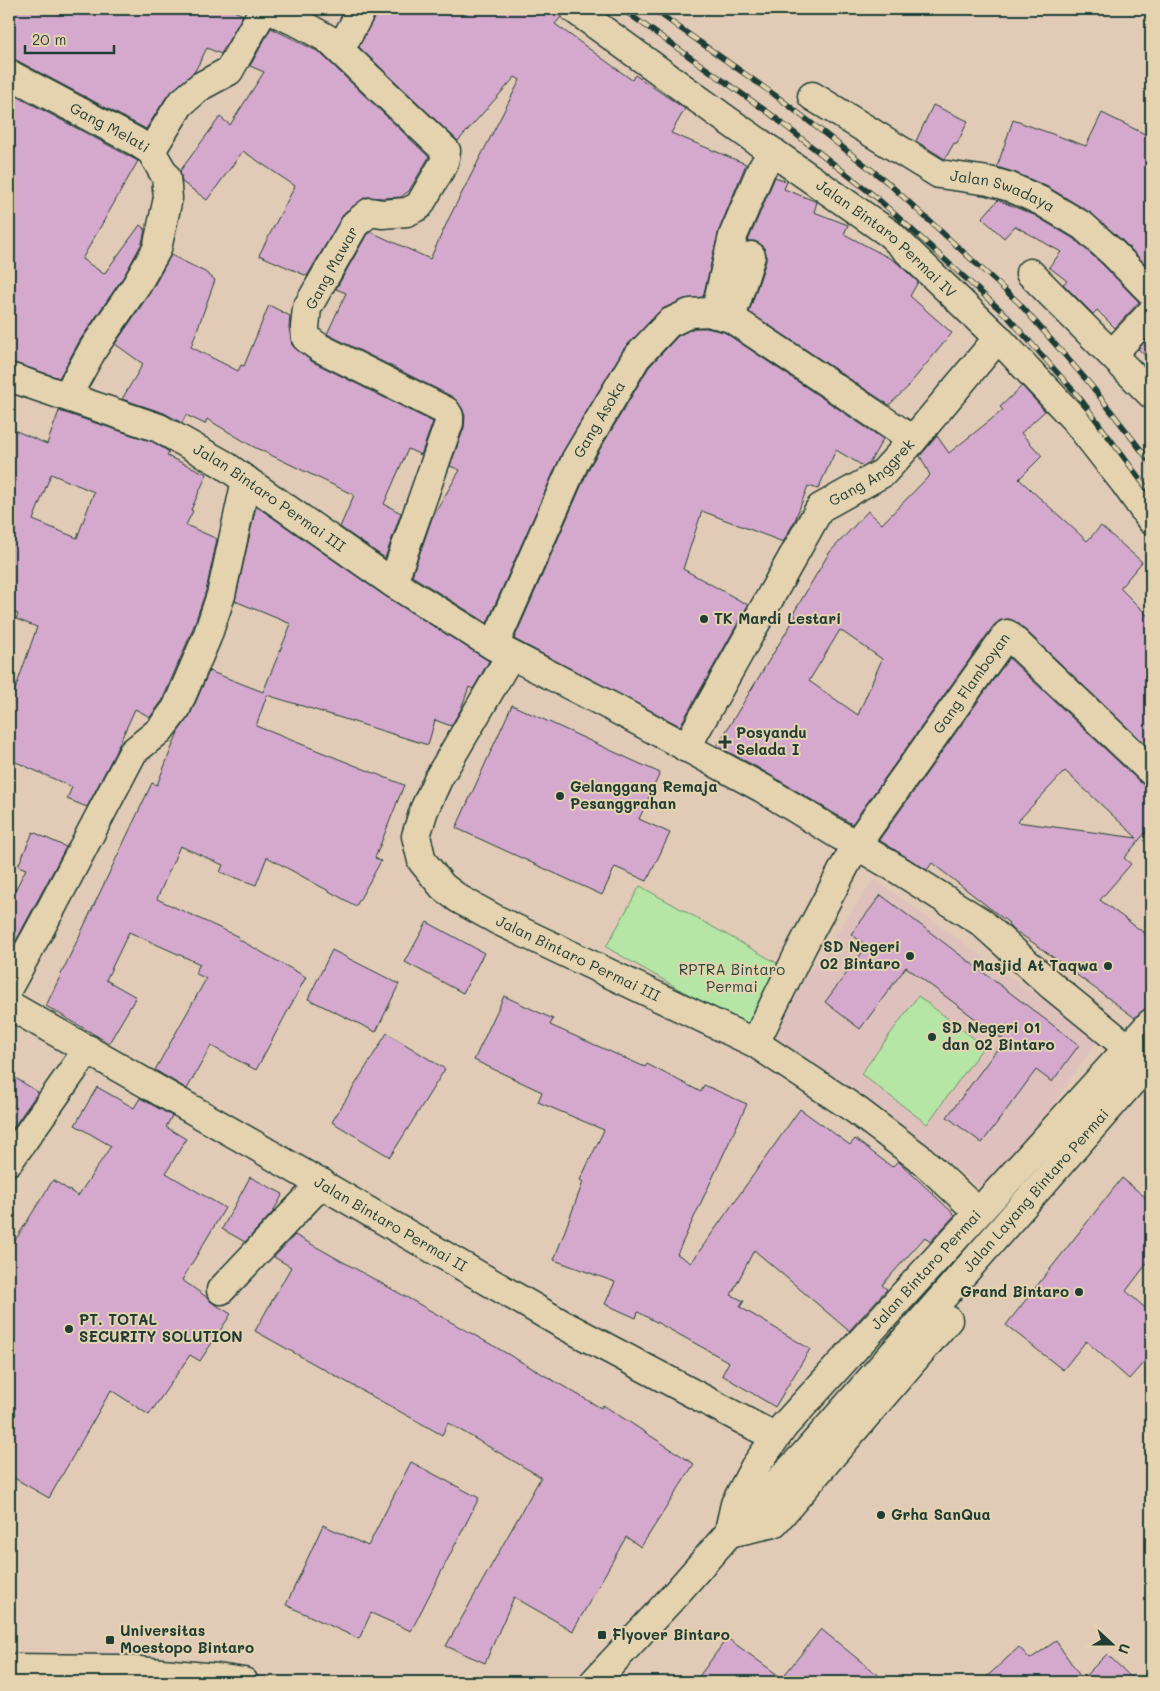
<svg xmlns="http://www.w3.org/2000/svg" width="1160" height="1691" font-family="Mali,sans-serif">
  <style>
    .built { fill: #dec1bd }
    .green { fill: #b5e6a5; stroke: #6a926c }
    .building { fill: #d5a9cd; stroke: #1f3d34; fill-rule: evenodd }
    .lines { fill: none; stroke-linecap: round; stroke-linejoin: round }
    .street-casing { stroke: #1f3d34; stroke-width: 31 }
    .secondary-casing { stroke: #1f3d34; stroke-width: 31 }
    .street { stroke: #e5d3b0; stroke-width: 28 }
    .secondary { stroke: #e5d3b0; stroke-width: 28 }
    .rail-casing { stroke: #1f3d34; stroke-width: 5.5 }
    .rail { stroke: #e5d3b0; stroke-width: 4; stroke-dasharray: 11; stroke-linecap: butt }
    .poi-dot { fill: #1f3d34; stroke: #e5d3b0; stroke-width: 2 }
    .labels { text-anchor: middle; stroke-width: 4; stroke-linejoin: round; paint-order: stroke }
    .street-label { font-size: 15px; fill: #1f3d34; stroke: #e5d3b0 }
    .poi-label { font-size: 15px; font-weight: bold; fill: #1f3d34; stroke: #e5d3b0; text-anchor: start }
    .park-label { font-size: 15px; fill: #26453a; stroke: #e5d3b0 }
  </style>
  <rect width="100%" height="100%" fill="#e2cbb6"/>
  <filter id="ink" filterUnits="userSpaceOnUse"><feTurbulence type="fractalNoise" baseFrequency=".02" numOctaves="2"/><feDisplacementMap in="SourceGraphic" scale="10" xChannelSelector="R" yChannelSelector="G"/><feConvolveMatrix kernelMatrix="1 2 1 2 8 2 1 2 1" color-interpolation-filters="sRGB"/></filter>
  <g filter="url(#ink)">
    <polygon class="built" points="874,879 1099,1039 990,1194 766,1034"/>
    <g class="green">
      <polygon points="640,886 784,967 747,1028 606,947"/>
      <polygon points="918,996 984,1046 927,1124 861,1074"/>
    </g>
    <g class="building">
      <polygon points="9,9 230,9 243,15 221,54 207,48 195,71 167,96 146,129 16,60 9,58"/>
      <polygon points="378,9 559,9 561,17 555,24 632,80 635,75 685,109 671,133 746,164 719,230 703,297 684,299 662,309 623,350 562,453 487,623 412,576 432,518 460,470 450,466 464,428 465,416 462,408 453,397 327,334 346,293 336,289 367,234 371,232 430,259 451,214 520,80 515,77 458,141 359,47"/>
      <polygon points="271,28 319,52 429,157 409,191 401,197 383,198 366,197 345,212 307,276 259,255 295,186 243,151 207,200 182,182 180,171 220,117 230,125 264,72 250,66"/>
      <polygon points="9,92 138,161 82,259 104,274 140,225 145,229 142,243 124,276 80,340 59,378 9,361"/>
      <polygon points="933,105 968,121 957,144 954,143 945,159 916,141"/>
      <polygon points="1102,113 1151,137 1151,270 1123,241 1091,213 1048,187 1016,173 997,167 1013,120 1086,146"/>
      <polygon points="775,177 787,182 784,189 817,202 814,212 848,225 844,234 895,261 918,282 910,296 952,333 909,385 909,386 889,405 749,312 766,261 766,253 762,245 755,241 748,241"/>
      <polygon points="998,200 1034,215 1074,239 1101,263 1139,302 1115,328 1097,310 1093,314 1063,284 1067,281 1049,267 1061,252 1015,226 1004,238 982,218"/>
      <polygon points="171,255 205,272 215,280 191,347 238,371 241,365 244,366 269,305 290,316 289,328 292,345 311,361 433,422 421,455 408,449 384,504 401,513 385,558 340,527 354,495 252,446 207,419 205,424 186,415 182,423 164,413 122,399 143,364 115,344 150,293"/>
      <polygon points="694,328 706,328 724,332 883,439 870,462 863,466 836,450 818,489 808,486 795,520 783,542 702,511 683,569 748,605 680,726 514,639 590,466 649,367 678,336"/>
      <polygon points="1151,335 1151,361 1138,349"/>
      <path d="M 1022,386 L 1045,411 L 1021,433 L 1042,456 L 1019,479 L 1087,541 L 1101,526 L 1142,562 L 1120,588 L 1151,619 L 1151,750 L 1018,623 L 1009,619 L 1001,620 L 994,625 L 852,824 L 755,766 L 717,746 L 796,616 L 793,614 L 829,553 L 868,511 L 882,524 L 930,475 L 920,456 L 937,436 L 949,453 L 1003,410 L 1000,407 ZM 840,630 L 882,659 L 858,715 L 809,681 Z"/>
      <path d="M 59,411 L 153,442 L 169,452 L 167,456 L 207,474 L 191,510 L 193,511 L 186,525 L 217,539 L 206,591 L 192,631 L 162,701 L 150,717 L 135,709 L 115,753 L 87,807 L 67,799 L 72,787 L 9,759 L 9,707 L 37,627 L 16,619 L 18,614 L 9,611 L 9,428 L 47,444 ZM 51,474 L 94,492 L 77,538 L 33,520 Z"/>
      <polygon points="256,506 385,596 489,661 473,689 469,687 461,709 451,726 435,720 428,745 267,695 256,726 404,785 375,858 381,861 356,906 267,857 256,885 220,872 223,865 180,846 157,899 239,937 238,939 306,977 256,1070 211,1046 187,1089 155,1070 206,979 195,973 200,964 129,932 106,980 136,997 109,1043 46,1006 152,783 157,785 178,732 190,715 209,671 263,692 291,624 235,601"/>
      <path d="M 1009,658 L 1140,782 L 1147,786 L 1151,786 L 1151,826 L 1124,858 L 1131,864 L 1100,900 L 1151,938 L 1151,1001 L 1146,1008 L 1135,1018 L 1035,944 L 1011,928 L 1008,925 L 1009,923 L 932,863 L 927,870 L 879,840 ZM 1065,771 L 1137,838 L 1017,822 Z"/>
      <polygon points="512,705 660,773 639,819 670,833 647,881 615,867 602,895 456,828"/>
      <polygon points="33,832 66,847 9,954 9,902 26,869 18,866"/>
      <polygon points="881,895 1079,1045 1052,1082 1036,1070 982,1143 947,1117 1004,1040 906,967 860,1029 825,1002 867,946 851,934"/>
      <polygon points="427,922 484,953 463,993 405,962"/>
      <polygon points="332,950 399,984 376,1032 308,999"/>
      <polygon points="504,996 553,1019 550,1025 645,1067 647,1064 701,1092 704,1085 747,1104 677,1254 691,1263 800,1109 850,1145 855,1139 892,1167 898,1161 955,1215 930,1242 925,1237 882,1285 887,1289 849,1331 754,1250 731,1295 744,1301 740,1307 810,1349 775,1407 722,1375 729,1362 638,1312 636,1318 605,1304 615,1282 554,1260 583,1182 580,1180 604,1130 538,1102 542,1092 474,1060"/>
      <polygon points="387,1033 445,1069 390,1157 332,1122"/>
      <polygon points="9,1074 38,1092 9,1134"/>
      <polygon points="97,1087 134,1108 140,1098 172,1116 166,1127 186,1139 166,1173 225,1208 182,1280 208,1298 211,1302 231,1314 200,1361 190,1355 149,1415 111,1390 49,1498 9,1475 9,1250 53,1180 78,1196 111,1146 75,1125"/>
      <polygon points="250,1177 283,1194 273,1212 245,1242 222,1229"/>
      <polygon points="1122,1178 1151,1202 1151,1258 1126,1291 1151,1313 1151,1354 1129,1379 1086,1341 1063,1370 1006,1325"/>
      <polygon points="295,1235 492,1345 601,1408 603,1405 694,1464 641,1547 626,1537 573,1631 514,1597 485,1663 446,1646 541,1477 448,1423 442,1435 255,1331 291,1267 274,1257"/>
      <polygon points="411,1462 479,1498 411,1631 371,1613 359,1639 286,1605 323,1525 368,1546"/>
      <polygon points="821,1629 886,1682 695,1682 727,1638 782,1678"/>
      <polygon points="1056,1641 1082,1679 1107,1654 1136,1682 981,1682 1019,1647 1030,1659"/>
    </g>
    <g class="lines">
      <defs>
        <g id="street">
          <polyline points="268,9 301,24 328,39 446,151 444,163 419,206 407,212 382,214 370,212 355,224 307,308 305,327 306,338 320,348 446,411 449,416 449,423 393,583"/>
          <polyline points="340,50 362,9"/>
          <path id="s1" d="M 9,74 L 135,141 L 151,151 L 166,177 L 168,198 L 157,249 L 137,284 L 93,349 L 67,396"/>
          <path id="s2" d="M 812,96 L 939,174 L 989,181 L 1010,187 L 1041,201 L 1083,226 L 1112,252 L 1151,292"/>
          <polyline points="151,151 180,104 201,86 229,71 264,9"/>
          <polyline points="1030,273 1151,394"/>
          <polyline points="715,314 733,236 761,170 773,152"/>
          <polyline points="731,318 913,440"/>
          <polyline points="1112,354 1151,313"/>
          <path id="s3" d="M 9,377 L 159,428 L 223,464 L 393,583 L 494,646 L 614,708 L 762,788 L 834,832 L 897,869 L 981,922 L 1052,986 L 1128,1048"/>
          <path id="s4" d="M 494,646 L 576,459 L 636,358 L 669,323 L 690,313 L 708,312 L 731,318 L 751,256"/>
          <path id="s5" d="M 510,656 L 438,779 L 424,810 L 416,836 L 422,861 L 443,887 L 459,899 L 497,920 L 755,1043 L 856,1110 L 921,1159 L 978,1212"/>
          <path id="s6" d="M 686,748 L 820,508 L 883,473 L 913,440 L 998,338"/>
          <polyline points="9,986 52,907 133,752 160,730 176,709 207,637 221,595 246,480"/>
          <path id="s7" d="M 9,1005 L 256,1146 L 562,1324 L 775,1437"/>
          <path id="s8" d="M 755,1043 L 802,947 L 856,845 L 1007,634 L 1151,771"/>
          <polyline points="9,1161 88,1049"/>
          <polyline points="221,1290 322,1183"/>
          <polyline points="9,1668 117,1669 217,1678 244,1682"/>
        </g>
        <g id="secondary">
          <path id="s9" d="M 574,9 L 727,120 L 890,234 L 998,338 L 1077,422 L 1124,482 L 1151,520"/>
          <path id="s10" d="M 730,1526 L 735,1504 L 754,1468 L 784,1426 L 1151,1023"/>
          <polyline points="729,1533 774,1523 948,1320"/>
          <path id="s11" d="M 594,1682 L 673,1597 L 729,1533 L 804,1455 L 1151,1060"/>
        </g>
      </defs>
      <use href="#street" class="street-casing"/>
      <use href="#secondary" class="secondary-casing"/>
      <use href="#street" class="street"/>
      <use href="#secondary" class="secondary"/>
      <defs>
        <g id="rail">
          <polyline points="622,9 769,113 877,198 1007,316 1079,397 1151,494"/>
          <polyline points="653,9 779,98 887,182 1018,302 1090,384 1151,463"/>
        </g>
      </defs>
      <use href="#rail" class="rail-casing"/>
      <use href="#rail" class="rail"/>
    </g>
  </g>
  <g class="poi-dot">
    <circle cx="704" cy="619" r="5"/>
    <path d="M722.5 734.5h5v5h5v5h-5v5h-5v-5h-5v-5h5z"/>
    <circle cx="560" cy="796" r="5"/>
    <circle cx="910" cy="956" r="5"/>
    <circle cx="1108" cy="966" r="5"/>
    <circle cx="932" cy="1037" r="5"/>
    <circle cx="1079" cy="1292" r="5"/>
    <circle cx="69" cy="1329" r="5"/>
    <circle cx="881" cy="1515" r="5"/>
    <rect x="597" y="1630" width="10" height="10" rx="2.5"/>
    <rect x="105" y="1635" width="10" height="10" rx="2.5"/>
  </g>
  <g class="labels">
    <g class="street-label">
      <text dy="5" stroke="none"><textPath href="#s1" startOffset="114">Gang Melati</textPath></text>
      <text dy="5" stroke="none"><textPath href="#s2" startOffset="215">Jalan Swadaya</textPath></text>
      <text dy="5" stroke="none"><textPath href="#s9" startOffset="388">Jalan Bintaro Permai IV</textPath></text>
      <text transform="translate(332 268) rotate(-61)" y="5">Gang Mawar</text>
      <text dy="5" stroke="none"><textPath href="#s4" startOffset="250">Gang Asoka</textPath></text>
      <text dy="5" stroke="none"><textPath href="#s6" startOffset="338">Gang Anggrek</textPath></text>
      <text dy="5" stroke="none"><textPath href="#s3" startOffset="289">Jalan Bintaro Permai III</textPath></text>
      <text dy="5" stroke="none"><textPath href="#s8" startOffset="421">Gang Flamboyan</textPath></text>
      <text dy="5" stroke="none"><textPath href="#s5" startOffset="416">Jalan Bintaro Permai III</textPath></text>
      <text dy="5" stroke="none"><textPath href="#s11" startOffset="661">Jalan Layang Bintaro Permai</textPath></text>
      <text dy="5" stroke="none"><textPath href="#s7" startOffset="440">Jalan Bintaro Permai II</textPath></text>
      <text dy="5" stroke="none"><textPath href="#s10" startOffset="326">Jalan Bintaro Permai</textPath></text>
    </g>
    <g class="poi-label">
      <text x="714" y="624">TK Mardi Lestari</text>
      <text x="736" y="738">Posyandu<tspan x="736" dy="17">Selada I</tspan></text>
      <text x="570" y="792">Gelanggang Remaja<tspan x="570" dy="17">Pesanggrahan</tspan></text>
      <text x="900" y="952" text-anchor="end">SD Negeri<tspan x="900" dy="17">02 Bintaro</tspan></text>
      <text x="1098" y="971" text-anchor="end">Masjid At Taqwa</text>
      <text x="942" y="1033">SD Negeri 01<tspan x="942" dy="17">dan 02 Bintaro</tspan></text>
      <text x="1069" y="1297" text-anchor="end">Grand Bintaro</text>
      <text x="79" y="1325">PT. TOTAL<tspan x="79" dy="17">SECURITY SOLUTION</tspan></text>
      <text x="891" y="1520">Grha SanQua</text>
      <text x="120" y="1636">Universitas<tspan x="120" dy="17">Moestopo Bintaro</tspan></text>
      <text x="612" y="1640">Flyover Bintaro</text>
    </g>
    <g class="park-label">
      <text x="732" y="975">RPTRA Bintaro<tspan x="732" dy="17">Permai</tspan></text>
    </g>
  </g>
  <rect width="1160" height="1691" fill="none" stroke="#e5d3b0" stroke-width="30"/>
  <rect x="15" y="15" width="1130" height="1661" fill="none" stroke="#1f3d34" stroke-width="2" filter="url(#ink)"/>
  <g transform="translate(1112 1644) rotate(111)" stroke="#e5d3b0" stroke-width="4" paint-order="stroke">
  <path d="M0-4L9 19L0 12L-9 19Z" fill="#1f3d34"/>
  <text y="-8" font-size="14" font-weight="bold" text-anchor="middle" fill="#1f3d34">U</text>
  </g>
  <path d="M25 45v8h89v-8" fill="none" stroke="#1f3d34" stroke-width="2.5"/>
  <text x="32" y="45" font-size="15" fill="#1f3d34" stroke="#e5d3b0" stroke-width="4" paint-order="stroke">20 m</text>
</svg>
